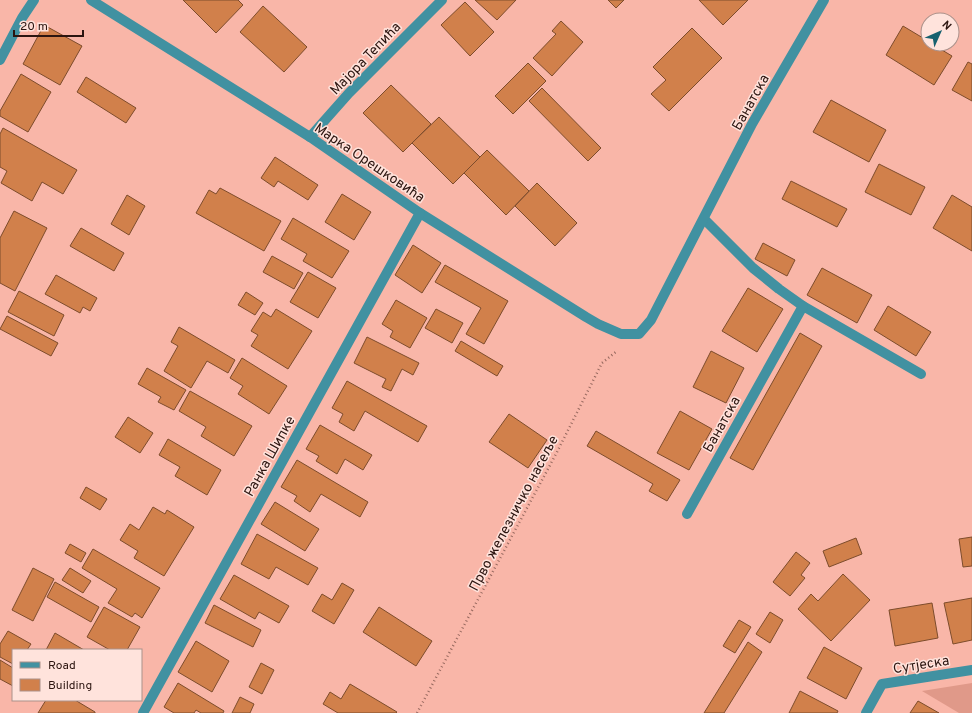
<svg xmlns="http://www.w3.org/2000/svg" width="972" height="713" font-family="Overpass,sans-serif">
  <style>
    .green { fill: #e09989 }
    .building { fill: #d1804b; stroke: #7d4c2c }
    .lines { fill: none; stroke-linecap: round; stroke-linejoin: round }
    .path { stroke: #97695f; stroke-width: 2.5; stroke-dasharray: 1 3; stroke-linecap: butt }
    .lane { stroke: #4191a1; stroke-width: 10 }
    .street { stroke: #4191a1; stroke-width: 10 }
    .labels { text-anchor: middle; stroke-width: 3; stroke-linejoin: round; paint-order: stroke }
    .street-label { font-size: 14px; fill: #2c1510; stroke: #ffe3dc }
  </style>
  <rect width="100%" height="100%" fill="#f9b6a8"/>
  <polygon class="green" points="972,683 972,713 959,713 922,691"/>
  <g class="building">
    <polygon points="183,0 238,0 243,5 216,33"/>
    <polygon points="475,0 516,0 497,20"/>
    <polygon points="608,0 624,0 616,8"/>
    <polygon points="699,0 748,0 723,25"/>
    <polygon points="465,2 494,32 470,56 441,25"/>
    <polygon points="263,6 307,47 284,72 240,32"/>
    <polygon points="561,21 583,42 552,76 533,58 556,34 552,31"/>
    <polygon points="44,25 82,46 60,85 23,64"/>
    <polygon points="903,26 928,41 928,44 932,44 952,56 934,85 886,55"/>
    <polygon points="692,28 722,58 669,111 651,94 666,80 653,67"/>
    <polygon points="968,62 972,64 972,101 952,90"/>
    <polygon points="528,63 546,81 513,114 495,96"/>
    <polygon points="21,74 51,92 28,132 0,116 0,111"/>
    <polygon points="86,77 136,108 126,123 77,92"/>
    <polygon points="391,85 431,124 403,152 363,113"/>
    <polygon points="542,88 601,148 588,161 529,101"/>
    <polygon points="831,100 886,130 869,162 813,132"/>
    <polygon points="439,117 480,157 453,184 412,143"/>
    <polygon points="3,128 77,170 63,194 42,182 32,201 1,183 7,171 0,167 0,134"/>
    <polygon points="487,150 529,191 506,215 464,173"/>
    <polygon points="275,157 318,185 308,200 278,181 274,187 261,178"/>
    <polygon points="879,164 925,187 911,215 865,192"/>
    <polygon points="791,181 847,209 837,227 782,199"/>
    <polygon points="537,183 577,223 555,246 515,206"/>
    <polygon points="220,188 281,221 264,251 196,213 209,190 216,194"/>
    <polygon points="342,194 371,212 354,240 325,222"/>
    <polygon points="127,195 145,206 129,235 111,224"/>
    <polygon points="952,195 972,207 972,251 933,228"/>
    <polygon points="14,211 47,228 15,291 0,283 0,238"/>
    <polygon points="293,218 349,251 332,278 303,261 307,254 281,239"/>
    <polygon points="81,228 124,253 114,271 70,246"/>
    <polygon points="763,243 795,260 787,276 755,259"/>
    <polygon points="413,245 441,263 422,293 395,275"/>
    <polygon points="272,256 303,273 294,289 263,272"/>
    <polygon points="445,265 508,301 484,344 466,334 481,308 435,282"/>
    <polygon points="822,268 872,295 857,323 807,295"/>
    <polygon points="308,272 336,288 318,318 290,302"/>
    <polygon points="56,275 97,298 90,311 83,307 80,313 45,294"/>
    <polygon points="748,288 783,309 757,352 722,331"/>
    <polygon points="19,291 64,315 54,336 8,312"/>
    <polygon points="246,292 263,303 255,315 238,305"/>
    <polygon points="396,300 427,318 410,348 390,337 393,331 382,324"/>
    <polygon points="888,306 931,332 916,356 874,330"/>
    <polygon points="276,309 312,331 288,369 251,346 258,335 251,331 263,312 271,317"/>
    <polygon points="436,309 463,323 452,343 425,328"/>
    <polygon points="7,316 58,343 51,356 0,329"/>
    <polygon points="179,327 235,360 228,373 207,361 191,388 164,371 178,346 171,342"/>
    <polygon points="800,333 822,346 753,470 730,458"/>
    <polygon points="367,337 419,363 413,375 402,369 391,391 382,387 386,379 354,363"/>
    <polygon points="461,341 503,366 497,376 455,351"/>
    <polygon points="711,351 744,368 726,403 693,387"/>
    <polygon points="242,358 287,386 269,414 238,394 243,386 230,378"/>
    <polygon points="147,368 186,390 174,410 158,402 161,397 138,384"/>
    <polygon points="347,381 427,426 418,442 365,411 354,431 339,422 343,414 332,408"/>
    <polygon points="190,391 252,426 234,456 201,436 206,427 179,411"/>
    <polygon points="680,411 712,429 689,470 657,453"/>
    <polygon points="509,414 547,440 528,468 489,442"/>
    <polygon points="128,417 153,433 140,453 115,437"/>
    <polygon points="320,425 372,455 363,470 345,459 337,474 316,461 319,456 306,449"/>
    <polygon points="596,431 680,480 667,501 649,491 653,484 587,446"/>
    <polygon points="168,439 221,470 207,495 175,476 180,467 159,455"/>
    <polygon points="297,460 368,502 360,517 321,494 310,512 294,501 297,496 281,487"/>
    <polygon points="86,487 107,499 100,510 80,498"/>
    <polygon points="275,502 319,529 305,551 261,524"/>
    <polygon points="153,507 165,514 167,510 194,527 164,576 134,558 138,551 120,540 130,524 139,530"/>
    <polygon points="257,534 318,568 308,585 276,567 269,579 241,564"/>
    <polygon points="972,537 972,566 963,567 959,539"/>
    <polygon points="856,538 862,554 829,567 823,551"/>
    <polygon points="70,544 86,553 81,562 65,553"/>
    <polygon points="93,549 160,588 142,618 135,613 132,617 108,603 117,589 82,568"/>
    <polygon points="796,552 810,563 801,575 805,578 790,596 773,582"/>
    <polygon points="33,568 54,579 33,621 12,610"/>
    <polygon points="70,568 91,581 83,593 62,580"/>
    <polygon points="843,574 870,600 831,641 798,609 811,594 818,601"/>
    <polygon points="234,575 289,606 279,623 259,612 255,619 220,599"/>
    <polygon points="55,582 99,607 91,622 47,597"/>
    <polygon points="342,583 354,590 334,624 312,611 322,594 332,600"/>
    <polygon points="972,598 972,640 953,644 944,603"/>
    <polygon points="932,603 938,638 895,646 889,610"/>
    <polygon points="214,605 261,630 253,647 205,623"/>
    <polygon points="104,607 140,627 127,650 110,650 87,637"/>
    <polygon points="379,607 432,641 416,666 363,632"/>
    <polygon points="770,612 783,620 770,643 756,634"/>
    <polygon points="739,620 751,627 735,653 723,646"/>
    <polygon points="8,631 31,644 27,650 13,650 13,664 0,657 0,644"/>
    <polygon points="55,633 84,650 46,650"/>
    <polygon points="196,641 229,661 212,692 178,672"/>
    <polygon points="748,642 762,652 724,713 704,713"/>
    <polygon points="824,647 862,668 846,699 807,678"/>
    <polygon points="0,660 13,668 13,686 0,679"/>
    <polygon points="261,663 274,670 262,694 249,687"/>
    <polygon points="178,683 224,711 223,713 201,713 196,710 194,713 174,713 164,707"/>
    <polygon points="350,684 397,712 396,713 338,713 323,704 330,692 341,699"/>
    <polygon points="800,691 838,711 837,713 789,713"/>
    <polygon points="240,697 254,704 250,713 232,713"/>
    <polygon points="46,700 75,700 95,712 95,713 38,713"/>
    <polygon points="918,701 939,713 910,713"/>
  </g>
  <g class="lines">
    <polyline class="path" points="417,713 556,454 602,363 617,351"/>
    <g class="lane">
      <polyline points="704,219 753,268 779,289 803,306 921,374"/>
      <polyline points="687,514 803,306"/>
    </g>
    <g class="street">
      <polyline points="91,0 310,137 420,213 586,317 598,324 621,334 639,334 651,320 752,124 824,0"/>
      <polyline points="0,60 22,18 34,0"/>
      <polyline points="310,137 349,93 442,0"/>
      <polyline points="143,713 420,213"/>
      <polyline points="866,713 882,684 972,670"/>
    </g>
  </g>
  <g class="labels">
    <g class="street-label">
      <text transform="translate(365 58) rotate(-46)" y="5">Мајора Тепића</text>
      <text transform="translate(750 102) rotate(-61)" y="5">Банатска</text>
      <text transform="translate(370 162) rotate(34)" y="5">Марка Орешковића</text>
      <text transform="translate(721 424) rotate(-61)" y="5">Банатска</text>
      <text transform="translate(269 456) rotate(-61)" y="5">Ранка Шипке</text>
      <text transform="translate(513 513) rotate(-62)" y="5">Прво железничко насеље</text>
      <text transform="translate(921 664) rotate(-9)" y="5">Сутјеска</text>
    </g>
  </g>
  <rect x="12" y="649" width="130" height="52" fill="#ffe3dc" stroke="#ab918a"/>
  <rect x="20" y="662" width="20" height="6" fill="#4191a1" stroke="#ab918a"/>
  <text x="48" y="669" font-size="12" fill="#2c1510">Road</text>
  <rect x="20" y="679" width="20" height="12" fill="#d1804b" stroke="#ab918a"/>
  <text x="48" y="689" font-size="12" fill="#2c1510">Building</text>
  <g transform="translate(940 32) rotate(45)"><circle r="19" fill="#ffe3dc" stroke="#ab918a"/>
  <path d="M0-3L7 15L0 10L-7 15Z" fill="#17616f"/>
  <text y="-6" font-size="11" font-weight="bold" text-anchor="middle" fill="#2c1510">N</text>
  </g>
  <path d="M14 30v6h69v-6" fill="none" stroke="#2c1510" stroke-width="2"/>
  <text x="20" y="30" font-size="12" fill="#2c1510" stroke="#ffe3dc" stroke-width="3" paint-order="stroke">20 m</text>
</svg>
